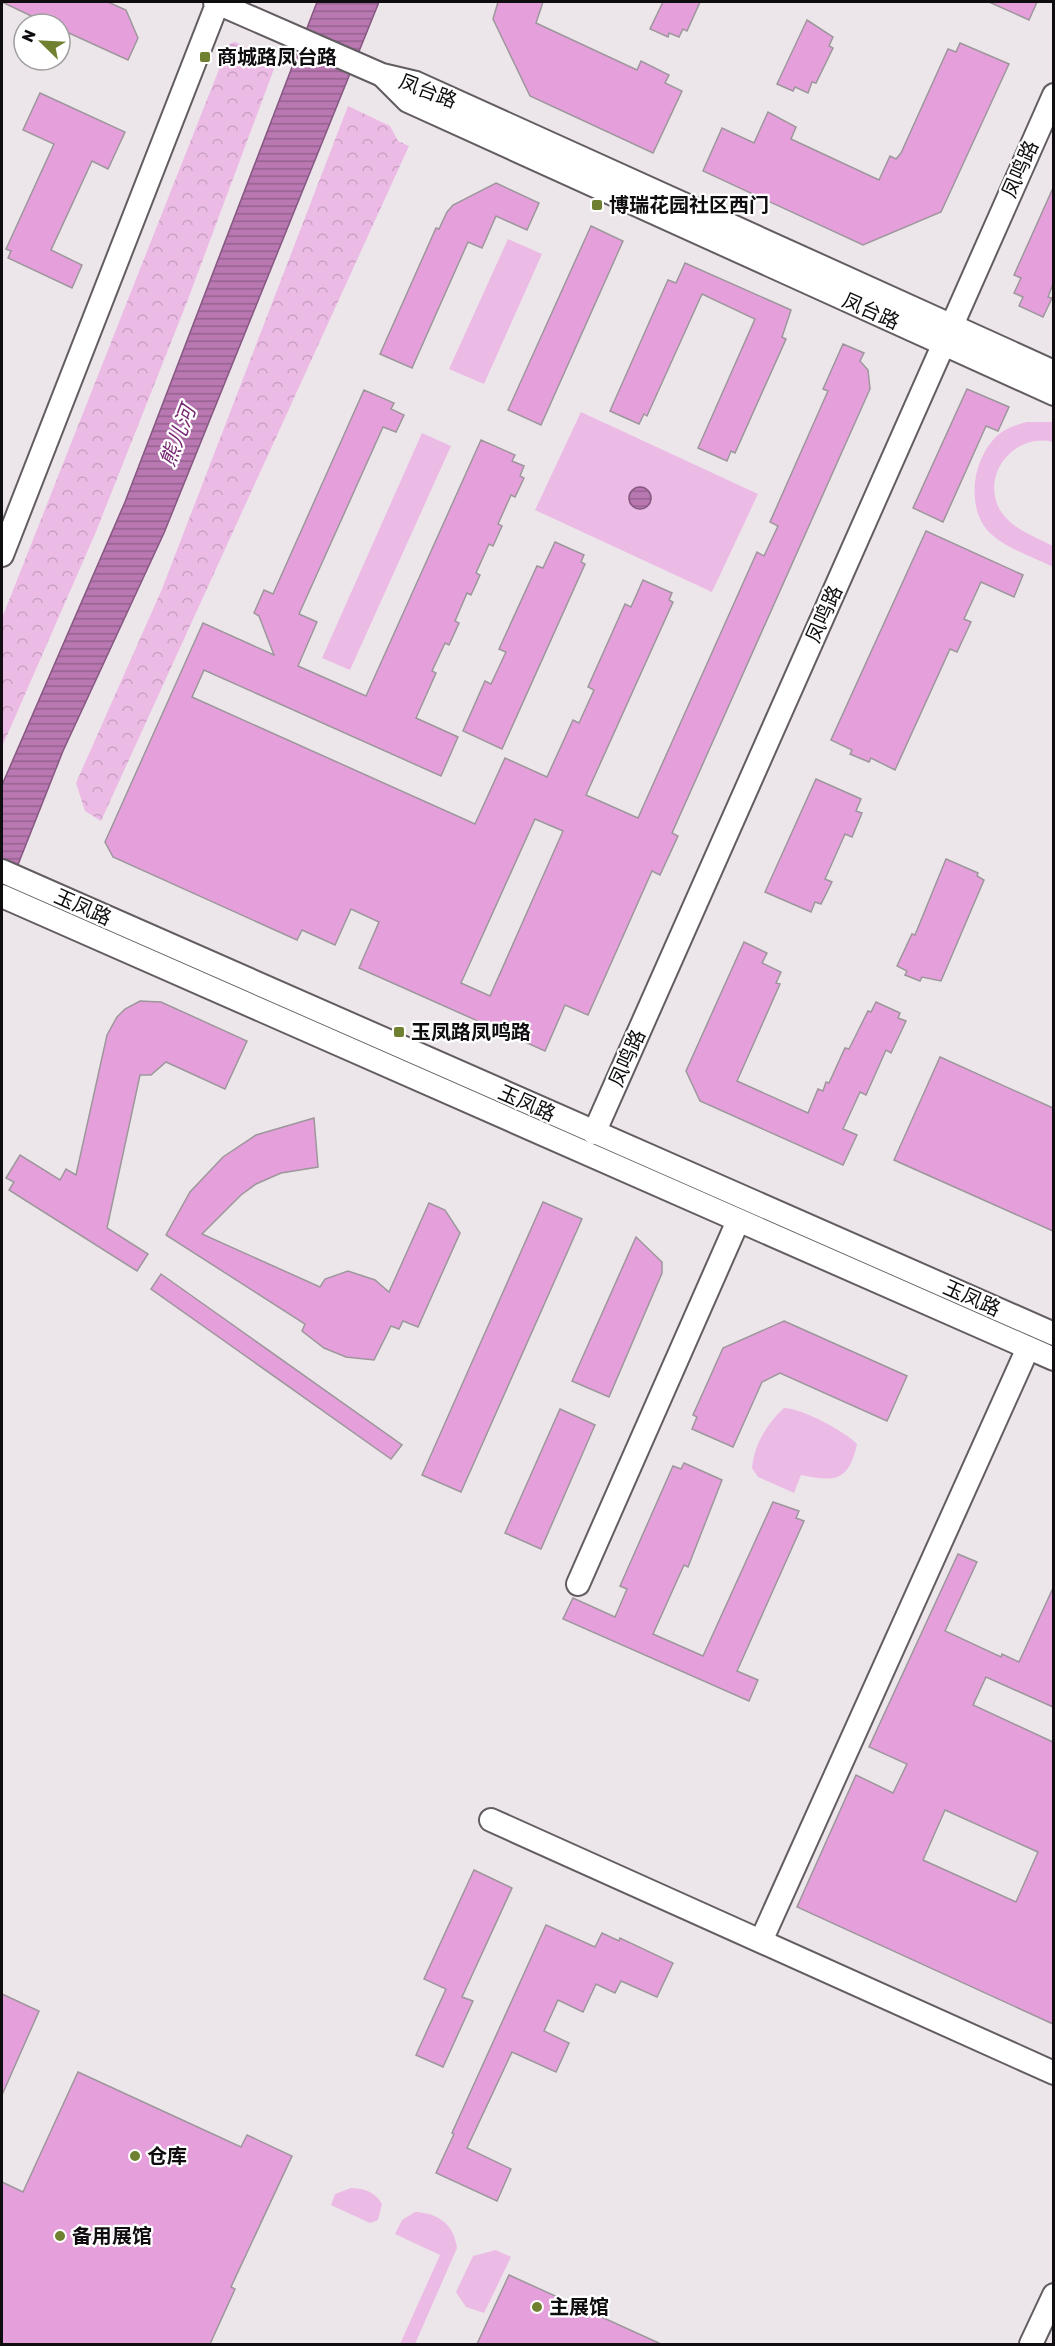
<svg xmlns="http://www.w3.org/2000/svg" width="1055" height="2346" font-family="Rubik,'Noto Sans SC',sans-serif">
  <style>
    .grass { fill: #ecbbe5 }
    .forest { fill: url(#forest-crowns) }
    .water { fill: url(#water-rules); stroke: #865881; stroke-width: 1.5 }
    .building { fill: #e5a0dc; stroke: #9d979c; stroke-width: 1.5; fill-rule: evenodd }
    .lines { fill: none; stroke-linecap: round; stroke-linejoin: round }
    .minor-casing { stroke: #635d62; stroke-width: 26 }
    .minor { stroke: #fff; stroke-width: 22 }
    .poi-dot { fill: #6f8131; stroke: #fff; stroke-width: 2 }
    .labels { text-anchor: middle; stroke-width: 4.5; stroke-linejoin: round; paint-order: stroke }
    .poi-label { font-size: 20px; font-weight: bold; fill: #0f0d0f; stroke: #fff; text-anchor: start }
    .street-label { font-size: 20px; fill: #0f0d0f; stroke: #fff }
    .water-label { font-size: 21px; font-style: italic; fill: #772972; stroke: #fff }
  </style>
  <defs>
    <pattern id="forest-crowns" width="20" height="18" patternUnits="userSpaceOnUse" patternTransform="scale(1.5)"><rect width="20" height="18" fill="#ecbbe5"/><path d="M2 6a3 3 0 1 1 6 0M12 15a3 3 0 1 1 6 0" fill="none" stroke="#c9a0c3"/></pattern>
    <pattern id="water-rules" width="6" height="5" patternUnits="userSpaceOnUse" patternTransform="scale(1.5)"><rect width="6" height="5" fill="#b978b2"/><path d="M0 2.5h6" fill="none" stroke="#95618f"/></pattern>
  </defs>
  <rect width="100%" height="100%" fill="#ece6eb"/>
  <g class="grass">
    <polygon points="508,239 542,254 484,384 449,369"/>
    <polygon points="581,412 758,494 712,592 535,510"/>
    <path d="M 1027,422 L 1053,422 L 1053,442 C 1013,432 978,478 1002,513 C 1014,530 1036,537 1053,546 L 1053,567 C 1033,557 1005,548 989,532 C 965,507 973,457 998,435 C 1006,428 1016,425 1027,422 Z"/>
    <polygon points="422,433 451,446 350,670 322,658"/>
    <path d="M 784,1408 C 801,1408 845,1431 857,1444 C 849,1482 834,1482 801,1475 L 794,1493 L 758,1477 L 752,1468 C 754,1445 767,1423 784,1408 Z"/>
    <path d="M 351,2188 C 365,2189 374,2191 382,2204 L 378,2220 L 370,2223 L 331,2205 L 335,2194 Z"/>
    <path d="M 415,2212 C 439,2213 454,2225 457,2248 L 415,2344 L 400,2344 L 440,2255 L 395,2234 L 402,2220 Z"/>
    <polygon points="496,2250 511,2257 484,2313 466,2307 456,2292 473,2256"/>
  </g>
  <g class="forest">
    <polygon points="235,42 277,61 187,302 95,534 2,747 2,618 229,44"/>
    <polygon points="348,106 390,126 398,141 409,146 101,821 85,811 76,783 162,589"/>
  </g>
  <g class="water">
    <polygon points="317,2 379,2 164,533 63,751 2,905 2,785 125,502"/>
    <circle cx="640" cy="498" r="11"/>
  </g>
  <g class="building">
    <polygon points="2,2 108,2 126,10 138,38 128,60 60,29 60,24 48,24"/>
    <polygon points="498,2 543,2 536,23 637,70 641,61 669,75 665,83 682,91 653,153 530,96 493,19"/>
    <polygon points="663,2 700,2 687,31 683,29 679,37 669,33 668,37 650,29"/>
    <polygon points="989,2 1037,2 1029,20"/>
    <polygon points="807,20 833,37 829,46 833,48 816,83 812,82 808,93 795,87 793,91 777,84"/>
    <polygon points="960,43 1009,64 941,212 863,245 703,171 722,128 754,143 768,112 796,127 791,139 879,180 890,156 896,159 901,153 948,49 956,52"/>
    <polygon points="40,93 125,132 108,169 92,161 51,250 82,265 72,288 8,258 11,251 6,249 54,144 23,130"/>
    <polygon points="496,183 539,203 527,230 496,216 482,248 468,242 412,368 380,354 436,228 439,229 447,212 453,205"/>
    <polygon points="1053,188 1053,284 1048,297 1052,298 1043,317 1019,306 1023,297 1014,293 1021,278 1014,275"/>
    <polygon points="591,226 623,241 541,425 508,410"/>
    <polygon points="685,263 791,310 782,337 786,339 735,453 731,451 727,461 698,448 755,319 702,294 647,416 644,414 639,424 610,411 668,280 676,283"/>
    <path d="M 843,344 L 864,353 L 860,361 L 868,370 L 870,389 L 672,833 L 678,836 L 660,875 L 652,871 L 588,1015 L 565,1005 L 545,1051 L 359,968 L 379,922 L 351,909 L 335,945 L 302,930 L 297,940 L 113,857 L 105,842 L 203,623 L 274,655 L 259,616 L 254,613 L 264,590 L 273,594 L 364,390 L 394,403 L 391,409 L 404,415 L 396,432 L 383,427 L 299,614 L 317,622 L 298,666 L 366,696 L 481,440 L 515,455 L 512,461 L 524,466 L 520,476 L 524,478 L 515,497 L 511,495 L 498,524 L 502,526 L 493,546 L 489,544 L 476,573 L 480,575 L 471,595 L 467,593 L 455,621 L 459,623 L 449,645 L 445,643 L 432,671 L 436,673 L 416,718 L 458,737 L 441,776 L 204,670 L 192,697 L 475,824 L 505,758 L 547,777 L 573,720 L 579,723 L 594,690 L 588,687 L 625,604 L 631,607 L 643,580 L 672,593 L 669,600 L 673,602 L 586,795 L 638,818 L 757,552 L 764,556 L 778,526 L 770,522 L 828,391 L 823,389 ZM 535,819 L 563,831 L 490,996 L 461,983 Z"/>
    <polygon points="967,389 1009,407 998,431 986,426 943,522 913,508"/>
    <polygon points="926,531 1023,575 1014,597 981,582 964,619 971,622 957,652 950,649 895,770 871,758 869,762 850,754 852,750 831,740"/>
    <polygon points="555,542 584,555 581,562 585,564 502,749 463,731 485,681 491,684 506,652 499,649 537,566 543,568"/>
    <polygon points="816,779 861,799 856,811 862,813 852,837 845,834 825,879 832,882 821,904 815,902 811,912 765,892"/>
    <polygon points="946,859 978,873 977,876 984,880 941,981 922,977 920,981 905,975 907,971 897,966 912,934 915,935"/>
    <polygon points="744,942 767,953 762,963 781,972 776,983 780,984 737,1081 808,1113 818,1089 823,1091 826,1082 829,1083 845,1048 849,1049 868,1011 871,1012 876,1002 900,1013 898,1018 906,1021 891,1053 886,1050 866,1095 860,1092 843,1129 857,1135 843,1165 700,1101 686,1071"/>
    <polygon points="140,1001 161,1002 247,1041 225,1089 166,1062 151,1075 140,1075 107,1228 148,1254 137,1271 9,1190 14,1182 6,1178 20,1155 60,1180 66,1169 76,1175 107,1035 117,1017 125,1009"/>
    <polygon points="940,1057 1053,1108 1053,1231 894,1160"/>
    <polygon points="314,1118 318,1167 281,1173 256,1184 241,1195 202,1234 320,1287 325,1279 348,1271 375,1280 389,1292 429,1203 445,1210 460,1233 418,1327 403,1321 399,1329 391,1326 374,1360 346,1357 324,1348 302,1331 305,1324 166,1235 190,1192 223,1157 256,1135"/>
    <polygon points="543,1202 582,1219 461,1492 422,1475"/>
    <polygon points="636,1237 662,1262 662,1273 609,1397 572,1381"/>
    <polygon points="161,1274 402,1445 391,1459 151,1289"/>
    <polygon points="784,1321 907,1376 887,1421 780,1373 762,1382 733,1447 692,1429 697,1417 693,1415 723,1348"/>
    <polygon points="560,1409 595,1425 541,1549 505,1533"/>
    <polygon points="684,1463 722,1480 688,1567 684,1565 653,1634 703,1656 773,1502 799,1511 796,1518 804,1521 737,1671 758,1680 749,1701 563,1619 573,1598 615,1617 627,1589 620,1586 673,1466 681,1469"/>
    <path d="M 958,1554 L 977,1562 L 945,1631 L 1001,1657 L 1002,1654 L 1019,1662 L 1053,1588 L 1053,1707 L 986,1677 L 973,1705 L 1053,1742 L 1053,2024 L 797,1907 L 856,1775 L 893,1793 L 907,1764 L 869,1747 ZM 945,1810 L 1038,1852 L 1016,1902 L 923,1860 Z"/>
    <polygon points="474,1870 512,1888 462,1997 473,2001 443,2067 416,2055 446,1989 424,1979"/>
    <polygon points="546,1925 595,1947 602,1933 619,1941 620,1938 673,1963 657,1997 621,1981 615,1993 596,1984 583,2012 558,2000 544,2031 569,2043 556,2072 512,2052 467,2148 511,2169 497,2201 436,2173 454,2134 452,2133"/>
    <polygon points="2,1994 39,2011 2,2095"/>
    <polygon points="78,2072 241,2147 247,2135 292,2156 231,2287 235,2289 210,2344 2,2344 2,2182 23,2192"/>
    <polygon points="509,2275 661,2344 477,2344"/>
  </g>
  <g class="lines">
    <defs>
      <g id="minor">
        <polyline points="215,2 382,75 416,83 1054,372"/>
        <polyline points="383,76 408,101 1054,394"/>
        <polyline points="2,555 218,2"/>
        <polyline points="2,871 1054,1334"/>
        <polyline points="2,896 1054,1359"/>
        <polyline points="594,1133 1054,95"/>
        <polyline points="578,1584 738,1221"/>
        <polyline points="491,1820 1054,2073"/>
        <polyline points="761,1941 1028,1348"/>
        <polyline points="1031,2344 1054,2295"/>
      </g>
    </defs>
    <use href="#minor" class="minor-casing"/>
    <use href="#minor" class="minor"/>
  </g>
  <g class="poi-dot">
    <rect x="199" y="51" width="12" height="12" rx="3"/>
    <rect x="591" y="199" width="12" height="12" rx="3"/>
    <rect x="393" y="1026" width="12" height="12" rx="3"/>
    <circle cx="135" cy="2156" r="6"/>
    <circle cx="60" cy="2236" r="6"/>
    <circle cx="537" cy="2307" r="6"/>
  </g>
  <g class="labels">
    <g class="poi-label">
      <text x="217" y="64">商城路凤台路</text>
      <text x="609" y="212">博瑞花园社区西门</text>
      <text x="411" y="1039">玉凤路凤鸣路</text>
      <text x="147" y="2163">仓库</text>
      <text x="72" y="2243">备用展馆</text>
      <text x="549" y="2314">主展馆</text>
    </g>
    <g class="street-label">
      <text transform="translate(428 91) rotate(21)" y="7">凤台路</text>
      <text transform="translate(1020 169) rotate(-66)" y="7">凤鸣路</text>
      <text transform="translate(871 311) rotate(24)" y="7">凤台路</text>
      <text transform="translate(824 614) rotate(-66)" y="7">凤鸣路</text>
      <text transform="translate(83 907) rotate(24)" y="7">玉凤路</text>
      <text transform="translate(627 1058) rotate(-66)" y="7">凤鸣路</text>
      <text transform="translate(527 1103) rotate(24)" y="7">玉凤路</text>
      <text transform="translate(972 1298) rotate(24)" y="7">玉凤路</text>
    </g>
    <g class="water-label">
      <text transform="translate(178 436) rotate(-69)" y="7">熊儿河</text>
    </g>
  </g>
  <rect width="1055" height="2346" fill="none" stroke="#0f0d0f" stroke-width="6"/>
  <g transform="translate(42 42) rotate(294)"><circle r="28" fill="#ffffff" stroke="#9f9e9f" stroke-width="1.5"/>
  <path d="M0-4.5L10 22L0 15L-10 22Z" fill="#6f8131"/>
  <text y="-9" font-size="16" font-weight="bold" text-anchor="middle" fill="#0f0d0f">N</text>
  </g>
</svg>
